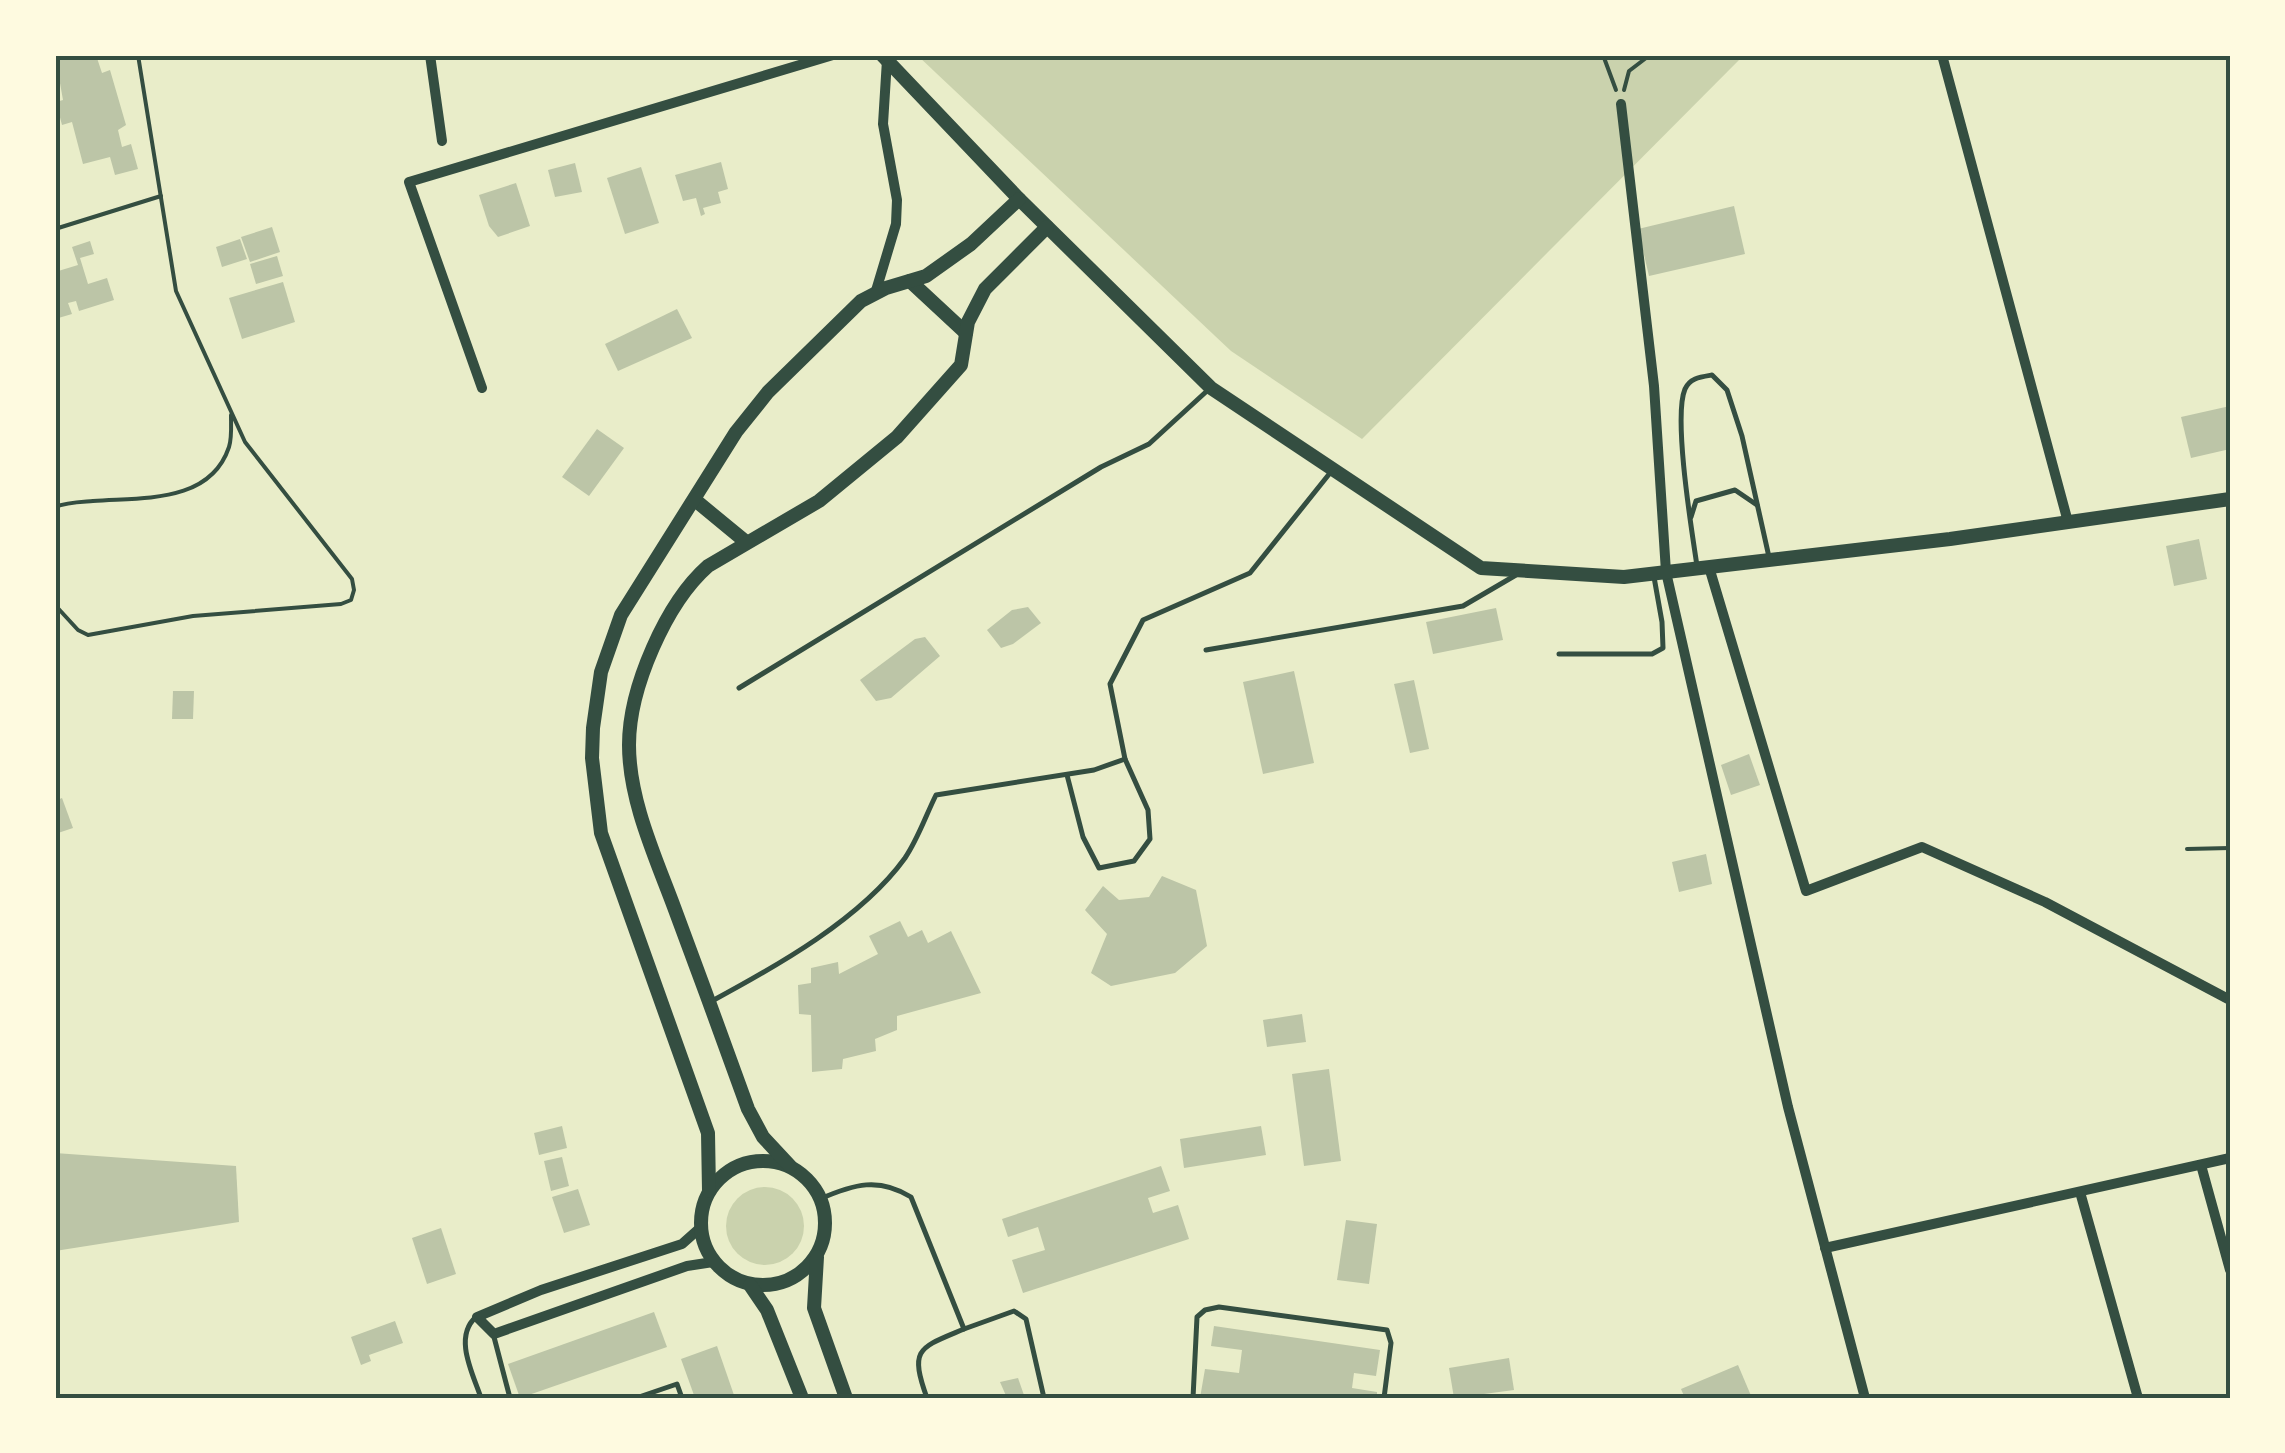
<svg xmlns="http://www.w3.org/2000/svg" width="2285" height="1453" font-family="'Crimson Pro',serif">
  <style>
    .green { fill: #cad2ad }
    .building { fill: #bcc5a7 }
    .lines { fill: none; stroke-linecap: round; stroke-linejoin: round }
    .path { stroke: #344e41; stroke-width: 4 }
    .service { stroke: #344e41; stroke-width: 5 }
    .minor { stroke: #344e41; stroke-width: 10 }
    .tertiary { stroke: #344e41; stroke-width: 14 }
    .neatline { fill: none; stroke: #344e41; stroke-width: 4 }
  </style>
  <rect width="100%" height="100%" fill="#e9edc9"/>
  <g class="green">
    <polygon points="917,55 1744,55 1362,439 1231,351"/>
    <circle cx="765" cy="1226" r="39"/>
  </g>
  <g class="building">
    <polygon points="55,55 96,55 102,73 110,70 126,125 118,130 122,147 131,144 138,169 115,175 110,157 83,164 72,122 62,125 56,102 63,100"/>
    <polygon points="721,162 728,189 718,192 721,203 703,208 705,214 701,216 696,198 683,201 675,175"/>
    <polygon points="575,163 582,192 555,197 548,170"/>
    <polygon points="641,167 659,223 625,234 607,178"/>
    <polygon points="516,183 530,226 498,237 489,226 479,195"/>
    <polygon points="1734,206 1745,254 1649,276 1638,229"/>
    <polygon points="272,227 280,252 250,262 241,237"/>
    <polygon points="240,239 247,259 222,267 216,247"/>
    <polygon points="90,241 94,254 80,258 88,284 107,278 114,300 79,311 76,301 68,303 72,314 55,319 55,272 78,265 72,247"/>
    <polygon points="277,256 283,276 256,284 250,264"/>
    <polygon points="283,282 295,322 242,339 229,298"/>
    <polygon points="677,309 692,338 618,371 605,344"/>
    <polygon points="2230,406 2230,449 2191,458 2181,417"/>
    <polygon points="597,429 624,448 589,496 562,477"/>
    <polygon points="2199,539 2207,579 2174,586 2166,546"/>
    <polygon points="1028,607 1041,623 1013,644 1001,648 987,630 1012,610"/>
    <polygon points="1496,608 1503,640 1433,654 1426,622"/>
    <polygon points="925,637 940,656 891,698 876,701 860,680 915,639"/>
    <polygon points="1294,671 1314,763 1263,774 1243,682"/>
    <polygon points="1414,680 1429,749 1410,753 1394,684"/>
    <polygon points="173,691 194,691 193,719 172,719"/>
    <polygon points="1749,754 1760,785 1731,795 1721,765"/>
    <polygon points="62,798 73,828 55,834 55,801"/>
    <polygon points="1706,854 1712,884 1679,892 1672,862"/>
    <polygon points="1162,876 1196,890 1207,946 1175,973 1111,986 1091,973 1107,934 1085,910 1103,886 1119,900 1149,897"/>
    <polygon points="900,921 908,937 922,930 928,943 951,931 981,993 897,1016 897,1030 875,1039 876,1051 843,1059 842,1069 812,1072 811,1015 799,1014 798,985 811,983 811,968 838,962 839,974 878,954 869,936"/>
    <polygon points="1302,1014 1306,1042 1267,1047 1263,1020"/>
    <polygon points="1329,1069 1341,1161 1304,1166 1292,1074"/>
    <polygon points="562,1126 567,1148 539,1155 534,1133"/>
    <polygon points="1261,1126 1266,1155 1184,1168 1180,1139"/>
    <polygon points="55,1153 236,1166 239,1222 55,1251"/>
    <polygon points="562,1157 569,1186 551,1191 544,1161"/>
    <polygon points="1161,1166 1170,1191 1148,1198 1153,1213 1178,1205 1189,1239 1023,1293 1012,1260 1045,1250 1038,1227 1008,1237 1002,1219"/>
    <polygon points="578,1189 590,1225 564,1233 552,1197"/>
    <polygon points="1346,1220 1377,1224 1369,1284 1337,1280"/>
    <polygon points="441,1228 456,1274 427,1284 412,1238"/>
    <polygon points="654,1312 667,1347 520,1398 508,1364"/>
    <polygon points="395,1321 403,1343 369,1355 371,1361 361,1365 351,1337"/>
    <polygon points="1214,1326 1380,1350 1376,1376 1354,1373 1352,1388 1377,1392 1377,1398 1200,1398 1205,1369 1239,1373 1242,1350 1211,1346"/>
    <polygon points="717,1346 735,1398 695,1398 681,1359"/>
    <polygon points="1509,1358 1514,1390 1454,1398 1449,1368"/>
    <polygon points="1738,1365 1752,1398 1685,1398 1681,1389"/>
    <polygon points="1018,1378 1025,1398 1007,1398 1000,1382"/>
  </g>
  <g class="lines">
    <g class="path">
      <polyline points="1603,55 1616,90"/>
      <polyline points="1624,90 1629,71 1650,55"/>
      <polyline points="55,229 161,196"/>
      <path d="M 55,507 C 67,502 80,502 93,501 C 142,497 210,504 229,447 C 232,438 231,425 231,415"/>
      <polyline points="55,605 78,630 88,635 193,616 341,604 351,600 354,590 352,579 245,442 176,291 138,55"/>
      <polyline points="2187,849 2230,848"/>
    </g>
    <g class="service">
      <polyline points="1691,517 1696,501 1735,490 1757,505"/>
      <path d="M 1697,566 C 1692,532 1673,417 1685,389 C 1690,378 1700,377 1712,375 L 1727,390 L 1742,436 L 1769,557"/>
      <polyline points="1206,650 1463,606 1516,575"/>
      <polyline points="1559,654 1652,654 1663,648 1662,622 1654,577"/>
      <polyline points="739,688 1101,467 1149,444 1208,390"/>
      <polyline points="1067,775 1083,837 1099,868 1134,861 1150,839 1148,810 1125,759"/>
      <path d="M 712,1001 C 777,966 861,919 905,858 C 918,839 926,815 936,795 L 1094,770 L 1125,759 L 1110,684 L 1143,620 L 1250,573 L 1330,473"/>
      <path d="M 820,1199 C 854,1184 879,1177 911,1197 L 964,1329 L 1014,1311 L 1026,1319 L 1044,1398"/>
      <path d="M 476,1317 C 453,1337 473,1374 481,1398"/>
      <polyline points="494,1337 510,1398"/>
      <polyline points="636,1398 677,1384 682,1398"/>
      <path d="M 927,1398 C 909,1348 919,1348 964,1329"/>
      <polyline points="1193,1398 1197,1317 1205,1310 1219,1307 1387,1330 1391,1343 1384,1398"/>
    </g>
    <g class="minor">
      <polyline points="430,55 442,141"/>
      <polyline points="1942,55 2068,522"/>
      <polyline points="1621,104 1654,386 1666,572 1788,1107 1865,1398"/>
      <polyline points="875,294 896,224 897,200 883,124 887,60"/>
      <polyline points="482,388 409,182 833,55"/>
      <polyline points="1709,567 1806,891 1922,847 2045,902 2230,1000"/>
      <polyline points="2201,1165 2230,1270"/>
      <polyline points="2080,1192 2138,1398"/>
      <polyline points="700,1228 682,1244 541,1290 477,1317 494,1334 687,1266 713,1262"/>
      <polyline points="1825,1248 2230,1158"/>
    </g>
    <g class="tertiary">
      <polyline points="882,55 1019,199 1211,388 1481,568 1624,577 1950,539 2230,499"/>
      <polyline points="910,281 966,333"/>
      <polyline points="695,500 746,542"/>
      <circle cx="763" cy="1223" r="62"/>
      <path d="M 790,1166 L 763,1137 L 748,1109 C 724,1042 699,974 674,907 C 655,856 629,800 629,745 C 629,688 666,603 708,566 L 819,501 L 897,437 L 961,365 L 968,322 L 985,289 L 1047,227"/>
      <polyline points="709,1191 708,1133 601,833 592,758 593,728 601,672 621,615 736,432 768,392 861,301 886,288 926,276 971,244 1019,199"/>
      <polyline points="817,1257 814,1308 846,1398"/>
      <polyline points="750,1285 767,1310 802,1398"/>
    </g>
  </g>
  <rect width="2285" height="1453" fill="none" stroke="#fefae0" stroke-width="115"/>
  <rect x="58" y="58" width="2170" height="1338" class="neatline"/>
</svg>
